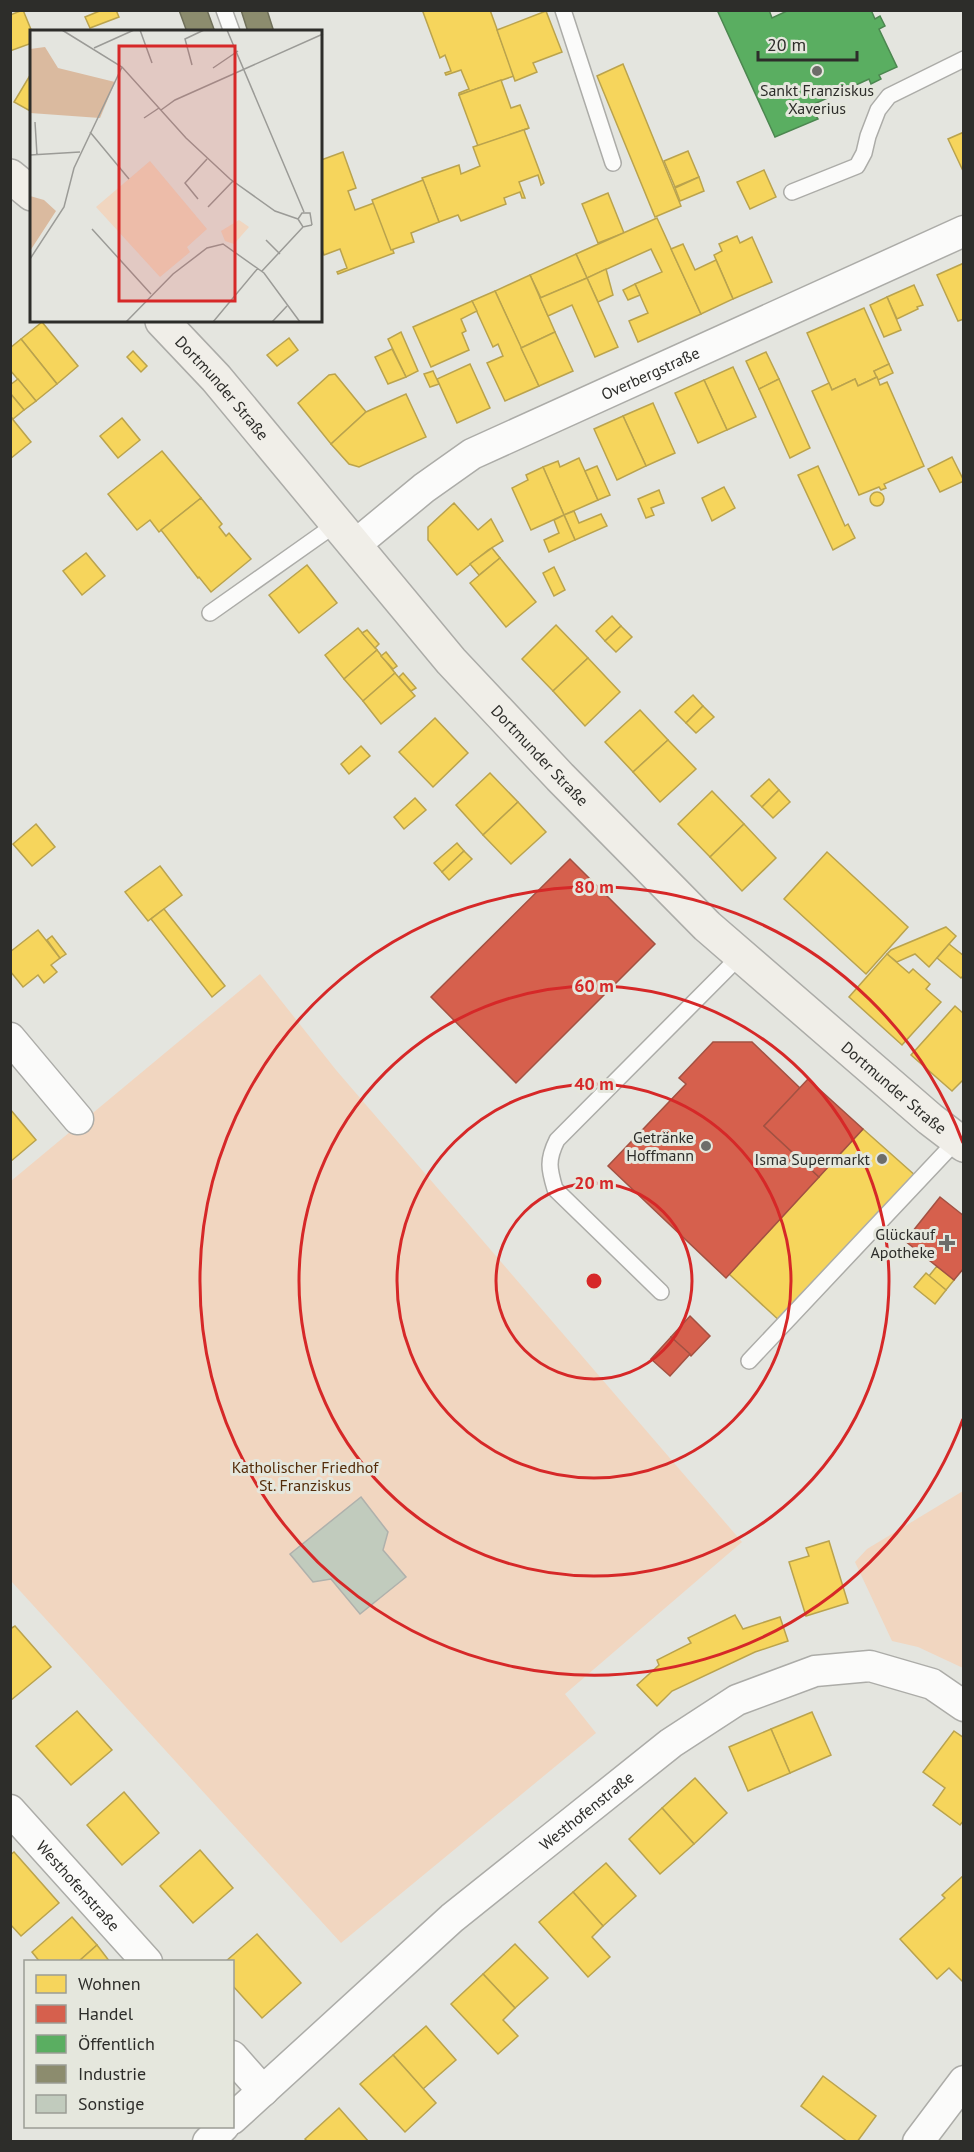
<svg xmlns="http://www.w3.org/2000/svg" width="974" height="2152" font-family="'PT Sans',sans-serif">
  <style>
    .green { fill: #f1d6c0 }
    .homes { fill: #f6d55c; stroke: #baa34d; stroke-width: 1.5 }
    .shops { fill: #d6604d; stroke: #a35142; stroke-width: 1.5 }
    .public { fill: #5aae61; stroke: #4c8750; stroke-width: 1.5 }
    .industry { fill: #8c8c6e; stroke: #70705a; stroke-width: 1.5 }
    .building { fill: #c1cbbd; stroke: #afb1ac; stroke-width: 1.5 }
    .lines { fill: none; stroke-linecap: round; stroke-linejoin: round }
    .lane-casing { stroke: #acaca8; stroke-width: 18 }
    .street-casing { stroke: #acaca8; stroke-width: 33 }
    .secondary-casing { stroke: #acaca8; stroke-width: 36 }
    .lane { stroke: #fbfbfa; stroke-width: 15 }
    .street { stroke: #fbfbfa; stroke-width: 30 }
    .secondary { stroke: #f0eee8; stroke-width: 33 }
    .ring { fill: none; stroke: #d62828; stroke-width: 3 }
    .poi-dot { fill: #6d6d69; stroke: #e5e7dd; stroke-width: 2 }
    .labels { text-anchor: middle; stroke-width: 6; stroke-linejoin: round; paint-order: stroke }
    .poi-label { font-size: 16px; fill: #2d2d2a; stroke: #e5e7dd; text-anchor: end }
    .street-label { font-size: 16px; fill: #2d2d2a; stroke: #e5e7dd }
    .park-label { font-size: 16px; fill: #542c0a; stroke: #e5e7dd }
    .inset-road { fill: none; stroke: #9b9b97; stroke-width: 1.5 }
    .view { fill: #d62828; fill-opacity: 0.15; stroke: #d62828; stroke-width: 3 }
    .inset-edge { fill: none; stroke: #2d2d2a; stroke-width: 3 }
    .centre { fill: #d62828; stroke: #e5e7dd; stroke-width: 3 }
    .ring-label { font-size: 18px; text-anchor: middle; font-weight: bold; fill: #d62828; stroke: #e5e7dd; stroke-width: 6; stroke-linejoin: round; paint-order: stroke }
  </style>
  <rect width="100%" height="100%" fill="#e4e5df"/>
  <g class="green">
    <polygon points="260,974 336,1070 742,1542 565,1694 596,1733 341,1943 11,1581 11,1181"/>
    <polygon points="963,1491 963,1668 918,1647 892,1641 855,1562 867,1549"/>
  </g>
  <g class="homes">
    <polygon points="23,10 32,32 32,43 10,51 10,15"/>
    <polygon points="102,10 116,10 119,17 90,28 85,17"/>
    <polygon points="426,10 490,10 514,76 459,95 459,93 469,89 461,70 446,75 445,73 451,71 445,55 440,58 423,12"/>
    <polygon points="546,11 562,52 533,63 537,72 515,81 497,30"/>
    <polygon points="623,64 681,206 655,217 597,76"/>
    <polygon points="32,72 32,112 14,102"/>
    <polygon points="501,80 511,108 520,105 529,128 478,146 459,95"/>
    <polygon points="529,128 524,130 544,183 541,185 538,175 519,182 525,198 522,198 520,192 504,198 506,204 461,221 458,215 439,222 422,178 459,165 461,174 480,166 473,147"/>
    <polygon points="964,132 964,173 948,139"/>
    <polygon points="688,151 699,177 675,187 664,161"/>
    <polygon points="343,152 356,188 348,191 355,210 374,203 394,253 338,274 337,272 347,268 340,249 324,255 321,246 321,160"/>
    <polygon points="764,170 776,197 750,209 737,182"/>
    <polygon points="699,177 704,191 680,201 675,188"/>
    <polygon points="423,180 439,222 411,233 414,242 391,250 372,200"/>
    <polygon points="608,193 624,233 598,243 582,204"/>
    <polygon points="657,218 701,314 638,342 629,321 648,313 635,284 662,272 651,249 587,278 576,254"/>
    <polygon points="737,236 740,243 752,237 772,282 733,299 714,255 722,251 719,244"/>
    <polygon points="683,244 695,270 716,260 733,299 701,314 671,249"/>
    <polygon points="576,254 587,278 541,298 530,275"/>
    <polygon points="964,263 964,319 958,321 937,275"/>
    <polygon points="606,269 613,295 598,302 587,278"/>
    <polygon points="530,275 555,332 521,348 495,291"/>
    <polygon points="587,278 618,347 595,357 572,305 548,316 540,298"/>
    <polygon points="635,284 640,295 628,300 623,290"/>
    <polygon points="914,285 923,305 917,307 918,309 897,319 887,297"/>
    <polygon points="495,291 539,386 505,401 487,363 503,356 498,344 493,347 472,301"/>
    <polygon points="887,297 901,330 884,337 870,305"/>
    <polygon points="472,301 477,311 461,319 466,331 462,333 469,350 431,367 413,327"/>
    <polygon points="864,308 889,364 874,371 877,377 858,386 855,379 832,390 807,333"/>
    <polygon points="42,322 78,366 57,384 21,339"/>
    <polygon points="401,332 418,371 406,377 388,339"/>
    <polygon points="555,332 573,371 539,386 521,348"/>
    <polygon points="289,338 298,350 277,366 267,355"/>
    <polygon points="21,339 57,384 36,401 10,370 10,348"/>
    <polygon points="392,349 406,377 388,384 375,357"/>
    <polygon points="133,351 147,366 141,372 127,357"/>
    <polygon points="766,352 779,379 759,389 746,361"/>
    <polygon points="470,364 490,408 457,423 437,379"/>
    <polygon points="889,364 893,373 878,380 874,371"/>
    <polygon points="733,367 756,417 727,430 704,380"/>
    <polygon points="433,371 439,384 430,387 424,374"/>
    <polygon points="335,374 366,412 331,444 298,403 329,375"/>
    <polygon points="877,377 880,385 887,382 924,466 884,484 886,488 881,490 879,487 859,495 812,391 829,383 832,390 855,379 858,386"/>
    <polygon points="18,379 36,401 24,410 10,393 10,385"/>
    <polygon points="779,379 810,448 790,458 759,389"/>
    <polygon points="704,380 727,430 698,443 675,393"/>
    <polygon points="10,393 24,410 13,419 10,416"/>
    <polygon points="406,394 426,437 359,467 349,464 331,444 366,412"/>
    <polygon points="653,403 675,453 646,466 623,416"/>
    <polygon points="10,416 31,442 10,459"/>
    <polygon points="623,416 646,466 617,480 594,429"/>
    <polygon points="122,418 140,440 118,458 100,436"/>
    <polygon points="162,451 201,498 159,532 150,520 137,530 108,494"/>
    <polygon points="952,457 964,481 940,492 928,469"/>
    <polygon points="579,458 598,500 564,515 543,467 558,461 560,467"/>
    <polygon points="597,466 610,495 598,500 585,471"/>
    <polygon points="818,466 845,526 848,524 855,538 833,550 798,475"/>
    <polygon points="543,467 564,515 531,530 512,488 528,480 526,475"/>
    <polygon points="724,487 735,508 712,521 702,498"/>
    <polygon points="659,490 664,503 651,508 654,515 646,518 638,499"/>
    <circle cx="877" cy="499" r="7"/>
    <polygon points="201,498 222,524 219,527 226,536 229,533 251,559 211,592 199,577 198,578 161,530"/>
    <polygon points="454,503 478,530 491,519 503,541 488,550 457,575 428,540 428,527"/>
    <polygon points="574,511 579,523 601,514 607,526 575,540 564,515"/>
    <polygon points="564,515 575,540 549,552 544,540 559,533 554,520"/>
    <polygon points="492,548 500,558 479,575 470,564"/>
    <polygon points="86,553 105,576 82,595 63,571"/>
    <polygon points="500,558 536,602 506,627 470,583"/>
    <polygon points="307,565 337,603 299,633 269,595"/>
    <polygon points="554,567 565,590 554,596 543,573"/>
    <polygon points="612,616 621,626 605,641 596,631"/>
    <polygon points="556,625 588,658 553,691 522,659"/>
    <polygon points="621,626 632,637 616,652 605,641"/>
    <polygon points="358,628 377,650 344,679 325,655"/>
    <polygon points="367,630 379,644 375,648 362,633"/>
    <polygon points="377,650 395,673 363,701 344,679"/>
    <polygon points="386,652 397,666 393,669 381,656"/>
    <polygon points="588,658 620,692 585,726 553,691"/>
    <polygon points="395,673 415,696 381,724 363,701"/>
    <polygon points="403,673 416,688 411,691 399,677"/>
    <polygon points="693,695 703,706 686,723 675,712"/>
    <polygon points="703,706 714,717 696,733 686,723"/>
    <polygon points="640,710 668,740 633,772 605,742"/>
    <polygon points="435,718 468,753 433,787 399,752"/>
    <polygon points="668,740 696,769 660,802 633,772"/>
    <polygon points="361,746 370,756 349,774 341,764"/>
    <polygon points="490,773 518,802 483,835 456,805"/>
    <polygon points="769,779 779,790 762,807 751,796"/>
    <polygon points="779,790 790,802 773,818 762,807"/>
    <polygon points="712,791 744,824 710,857 678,824"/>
    <polygon points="415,798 426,810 404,829 394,817"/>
    <polygon points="518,802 546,832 511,864 483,835"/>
    <polygon points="36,824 55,847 32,866 13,844"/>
    <polygon points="744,824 776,858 742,891 710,857"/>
    <polygon points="457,843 464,851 442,872 434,863"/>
    <polygon points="464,851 472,859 449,880 442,872"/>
    <polygon points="827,852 908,927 866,974 784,899"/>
    <polygon points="160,866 182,895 148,921 125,892"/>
    <polygon points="164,909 225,986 212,997 151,919"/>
    <polygon points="946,927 956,936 929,967 915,954 897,962 887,954 891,950"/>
    <polygon points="38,930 60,958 51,965 57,972 44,983 38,975 23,987 10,971 10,952"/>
    <polygon points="52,936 66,954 60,958 47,940"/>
    <polygon points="949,944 964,956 964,975 961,978 937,958"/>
    <polygon points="887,954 909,973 913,969 930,984 926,989 941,1002 902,1045 849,997"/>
    <polygon points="955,1006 964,1014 964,1079 952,1091 911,1055"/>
    <polygon points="10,1109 36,1140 10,1162"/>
    <polygon points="863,1129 917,1177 782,1323 729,1274"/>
    <polygon points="937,1266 954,1280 946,1290 929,1276"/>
    <polygon points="926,1273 946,1290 935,1304 914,1287"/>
    <polygon points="829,1541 848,1603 806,1616 789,1562 809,1556 806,1548"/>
    <polygon points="735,1615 743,1629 780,1617 788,1641 755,1652 672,1691 657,1706 637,1685 659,1665 657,1660 691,1643 688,1638"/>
    <polygon points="15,1626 51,1667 10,1701 10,1629"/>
    <polygon points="77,1711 112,1750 71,1785 36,1746"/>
    <polygon points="812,1712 831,1755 790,1773 771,1729"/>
    <polygon points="771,1729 790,1773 748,1791 729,1747"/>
    <polygon points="954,1731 964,1738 964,1820 960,1825 933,1805 945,1788 923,1772"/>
    <polygon points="695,1778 727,1813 694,1844 662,1808"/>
    <polygon points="124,1792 159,1833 122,1865 87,1825"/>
    <polygon points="662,1808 694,1844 660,1874 629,1839"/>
    <polygon points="200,1850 233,1888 193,1923 160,1886"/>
    <polygon points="14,1852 59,1903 21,1936 10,1924 10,1855"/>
    <polygon points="606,1863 636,1896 603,1926 573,1892"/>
    <polygon points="964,1875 964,1983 949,1968 937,1979 900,1939 945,1898 942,1895"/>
    <polygon points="573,1892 603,1926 592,1937 610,1957 588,1977 539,1922"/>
    <polygon points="72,1917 97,1945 78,1962 40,1962 32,1952"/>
    <polygon points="257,1934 301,1983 262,2018 232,1985 232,1962 225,1962"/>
    <polygon points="515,1944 548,1978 515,2008 483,1974"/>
    <polygon points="97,1945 110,1962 78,1962"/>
    <polygon points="483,1974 515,2008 503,2020 518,2036 498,2054 451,2004"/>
    <polygon points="426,2026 456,2060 423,2089 393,2055"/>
    <polygon points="393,2055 436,2103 405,2132 360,2084"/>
    <polygon points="823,2076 876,2116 857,2142 848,2142 801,2106"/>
    <polygon points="339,2108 369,2142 308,2142 305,2139"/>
  </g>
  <g class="shops">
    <polygon points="570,859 655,944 516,1083 431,997"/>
    <polygon points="713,1042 752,1042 800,1088 764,1126 819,1177 726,1278 608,1166 686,1084 679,1078"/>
    <polygon points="808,1079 863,1129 819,1177 764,1126"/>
    <polygon points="940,1197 964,1216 964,1268 954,1280 905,1241"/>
    <polygon points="690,1316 710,1336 691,1356 671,1337"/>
    <polygon points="671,1337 690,1354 670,1376 651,1359"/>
  </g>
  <polygon class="public" points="721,10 769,10 772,18 789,10 871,10 875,19 880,16 885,26 879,29 897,67 879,75 881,79 871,84 869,79 812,105 813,110 818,107 820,113 816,116 818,119 775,137 718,12"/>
  <g class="industry">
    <polygon points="179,10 207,10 215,32 187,32"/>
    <polygon points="241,10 267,10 274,32 248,32"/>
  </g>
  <polygon class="building" points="361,1497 388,1532 383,1550 406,1577 360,1614 331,1579 313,1582 290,1554"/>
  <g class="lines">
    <defs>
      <g id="lane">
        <polyline points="224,10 232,32"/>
        <polyline points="563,10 613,163"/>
        <polyline points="792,192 857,166 864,153 868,136 878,110 889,96 964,59"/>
        <polyline points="210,613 336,524"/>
        <path d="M 661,1292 L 555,1189 C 549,1169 547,1160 557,1140 L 741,955"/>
        <polyline points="749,1361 957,1140"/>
      </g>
      <g id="street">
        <path id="s1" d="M 355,545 L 424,488 L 472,454 L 964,231"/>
        <polyline points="10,1038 78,1119"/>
        <path id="s2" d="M 10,1810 L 147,1962"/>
        <polyline points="232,2056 263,2091"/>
        <path id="s3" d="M 232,2119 L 452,1918 L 671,1743 L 737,1700 L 815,1671 L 870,1666 L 932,1684 L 964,1706"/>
        <polyline points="208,2142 224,2126"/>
        <polyline points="918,2142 964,2081"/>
      </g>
      <g id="secondary">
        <polyline points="10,176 32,194"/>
        <path id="s4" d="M 162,321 L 216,378 L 451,661 L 560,777 L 707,926 L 930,1119 L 964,1145"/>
      </g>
    </defs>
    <use href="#lane" class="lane-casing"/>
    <use href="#street" class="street-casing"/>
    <use href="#secondary" class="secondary-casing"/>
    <use href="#lane" class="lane"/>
    <use href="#street" class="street"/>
    <use href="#secondary" class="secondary"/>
  </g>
  <g class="ring">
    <circle cx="594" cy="1281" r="98"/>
    <circle cx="594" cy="1281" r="197"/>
    <circle cx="594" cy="1281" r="295"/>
    <path d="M963 1419A394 394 0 1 1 963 1143"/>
  </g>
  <g class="poi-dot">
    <circle cx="817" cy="71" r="6"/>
    <circle cx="706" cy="1146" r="6"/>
    <circle cx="882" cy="1159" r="6"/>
    <path d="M944 1234h6v6h6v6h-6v6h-6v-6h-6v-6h6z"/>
  </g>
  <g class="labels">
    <g class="poi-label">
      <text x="817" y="96" text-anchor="middle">Sankt Franziskus<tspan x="817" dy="18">Xaverius</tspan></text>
      <text x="694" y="1143">Getränke<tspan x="694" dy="18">Hoffmann</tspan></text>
      <text x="870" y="1165">Isma Supermarkt</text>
      <text x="935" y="1240">Glückauf<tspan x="935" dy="18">Apotheke</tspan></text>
    </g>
    <g class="street-label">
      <text dy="6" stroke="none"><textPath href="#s1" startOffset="344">Overbergstraße</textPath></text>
      <text dy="6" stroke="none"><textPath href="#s4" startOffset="90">Dortmunder Straße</textPath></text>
      <text dy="6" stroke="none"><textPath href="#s4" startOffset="576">Dortmunder Straße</textPath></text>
      <text dy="6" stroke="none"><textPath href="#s4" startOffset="1062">Dortmunder Straße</textPath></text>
      <text dy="6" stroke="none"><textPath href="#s3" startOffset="470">Westhofenstraße</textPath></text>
      <text dy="6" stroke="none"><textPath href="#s2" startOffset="102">Westhofenstraße</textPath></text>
    </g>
    <g class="park-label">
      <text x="305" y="1473">Katholischer Friedhof<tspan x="305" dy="18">St. Franziskus</tspan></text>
    </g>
  </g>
  <g transform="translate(30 30)">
    <rect width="292" height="292" fill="#e4e5df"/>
    <path d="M 120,131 L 177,199 L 157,217 L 160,222 L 130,247 L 66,177 ZM 209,190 L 219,197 L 204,214 L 195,211 L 191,201 Z" fill="#f1d6c0"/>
    <path d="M 15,17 L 28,38 L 85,52 L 70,88 L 0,83 L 0,19 ZM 0,166 L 14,170 L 26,181 L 0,221 Z" fill="#daba9f"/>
    <path class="inset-road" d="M 32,0 L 92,37 L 156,108 L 200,149 L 245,181 L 268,189M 110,0 L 122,33M 197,0 L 274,182M 64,18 L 104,0M 162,35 L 155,9 L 174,0M 183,38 L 208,21M 131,80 L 145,70 L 293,4M 114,88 L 129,78M 5,92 L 7,125M 60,102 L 99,149M 0,125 L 50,122M 168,169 L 155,153 L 177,129M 178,177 L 203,151M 268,189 L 272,183 L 280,183 L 282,195M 268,189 L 273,197 L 282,195M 62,199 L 121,264M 236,210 L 250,224M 0,229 L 34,177 L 44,138 L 92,37M 232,241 L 273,197M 96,292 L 143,244 L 177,218 L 193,214 L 234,243 L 270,292M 183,292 L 228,238M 242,292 L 257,276"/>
    <path class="view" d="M 89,16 L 205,16 L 205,271 L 89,271 Z"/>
    <rect width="292" height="292" class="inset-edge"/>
  </g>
  <circle cx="594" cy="1281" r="9" class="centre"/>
  <g class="ring-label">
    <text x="594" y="893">80 m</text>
    <text x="594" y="992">60 m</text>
    <text x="594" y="1090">40 m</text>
    <text x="594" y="1189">20 m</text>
  </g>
  <rect width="974" height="2152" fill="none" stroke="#2d2d2a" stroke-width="24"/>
  <rect x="24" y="1960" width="210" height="168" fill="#e5e7dd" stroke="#9b9d95" stroke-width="1.5"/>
  <rect x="36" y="1975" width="30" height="18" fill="#f6d55c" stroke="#9b9d95" stroke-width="1.5"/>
  <text x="78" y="1990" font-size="18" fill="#2d2d2a">Wohnen</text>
  <rect x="36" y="2005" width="30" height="18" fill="#d6604d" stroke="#9b9d95" stroke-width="1.5"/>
  <text x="78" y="2020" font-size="18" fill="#2d2d2a">Handel</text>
  <rect x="36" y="2035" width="30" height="18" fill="#5aae61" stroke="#9b9d95" stroke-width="1.5"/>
  <text x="78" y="2050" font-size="18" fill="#2d2d2a">Öffentlich</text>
  <rect x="36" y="2065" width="30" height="18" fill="#8c8c6e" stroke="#9b9d95" stroke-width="1.5"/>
  <text x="78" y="2080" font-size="18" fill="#2d2d2a">Industrie</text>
  <rect x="36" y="2095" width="30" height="18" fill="#c1cbbd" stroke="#9b9d95" stroke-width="1.5"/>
  <text x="78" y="2110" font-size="18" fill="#2d2d2a">Sonstige</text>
  <path d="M758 51v9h99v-9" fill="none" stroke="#2d2d2a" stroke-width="3"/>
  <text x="767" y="51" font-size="18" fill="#2d2d2a" stroke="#e5e7dd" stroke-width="4.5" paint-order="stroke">20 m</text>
</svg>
